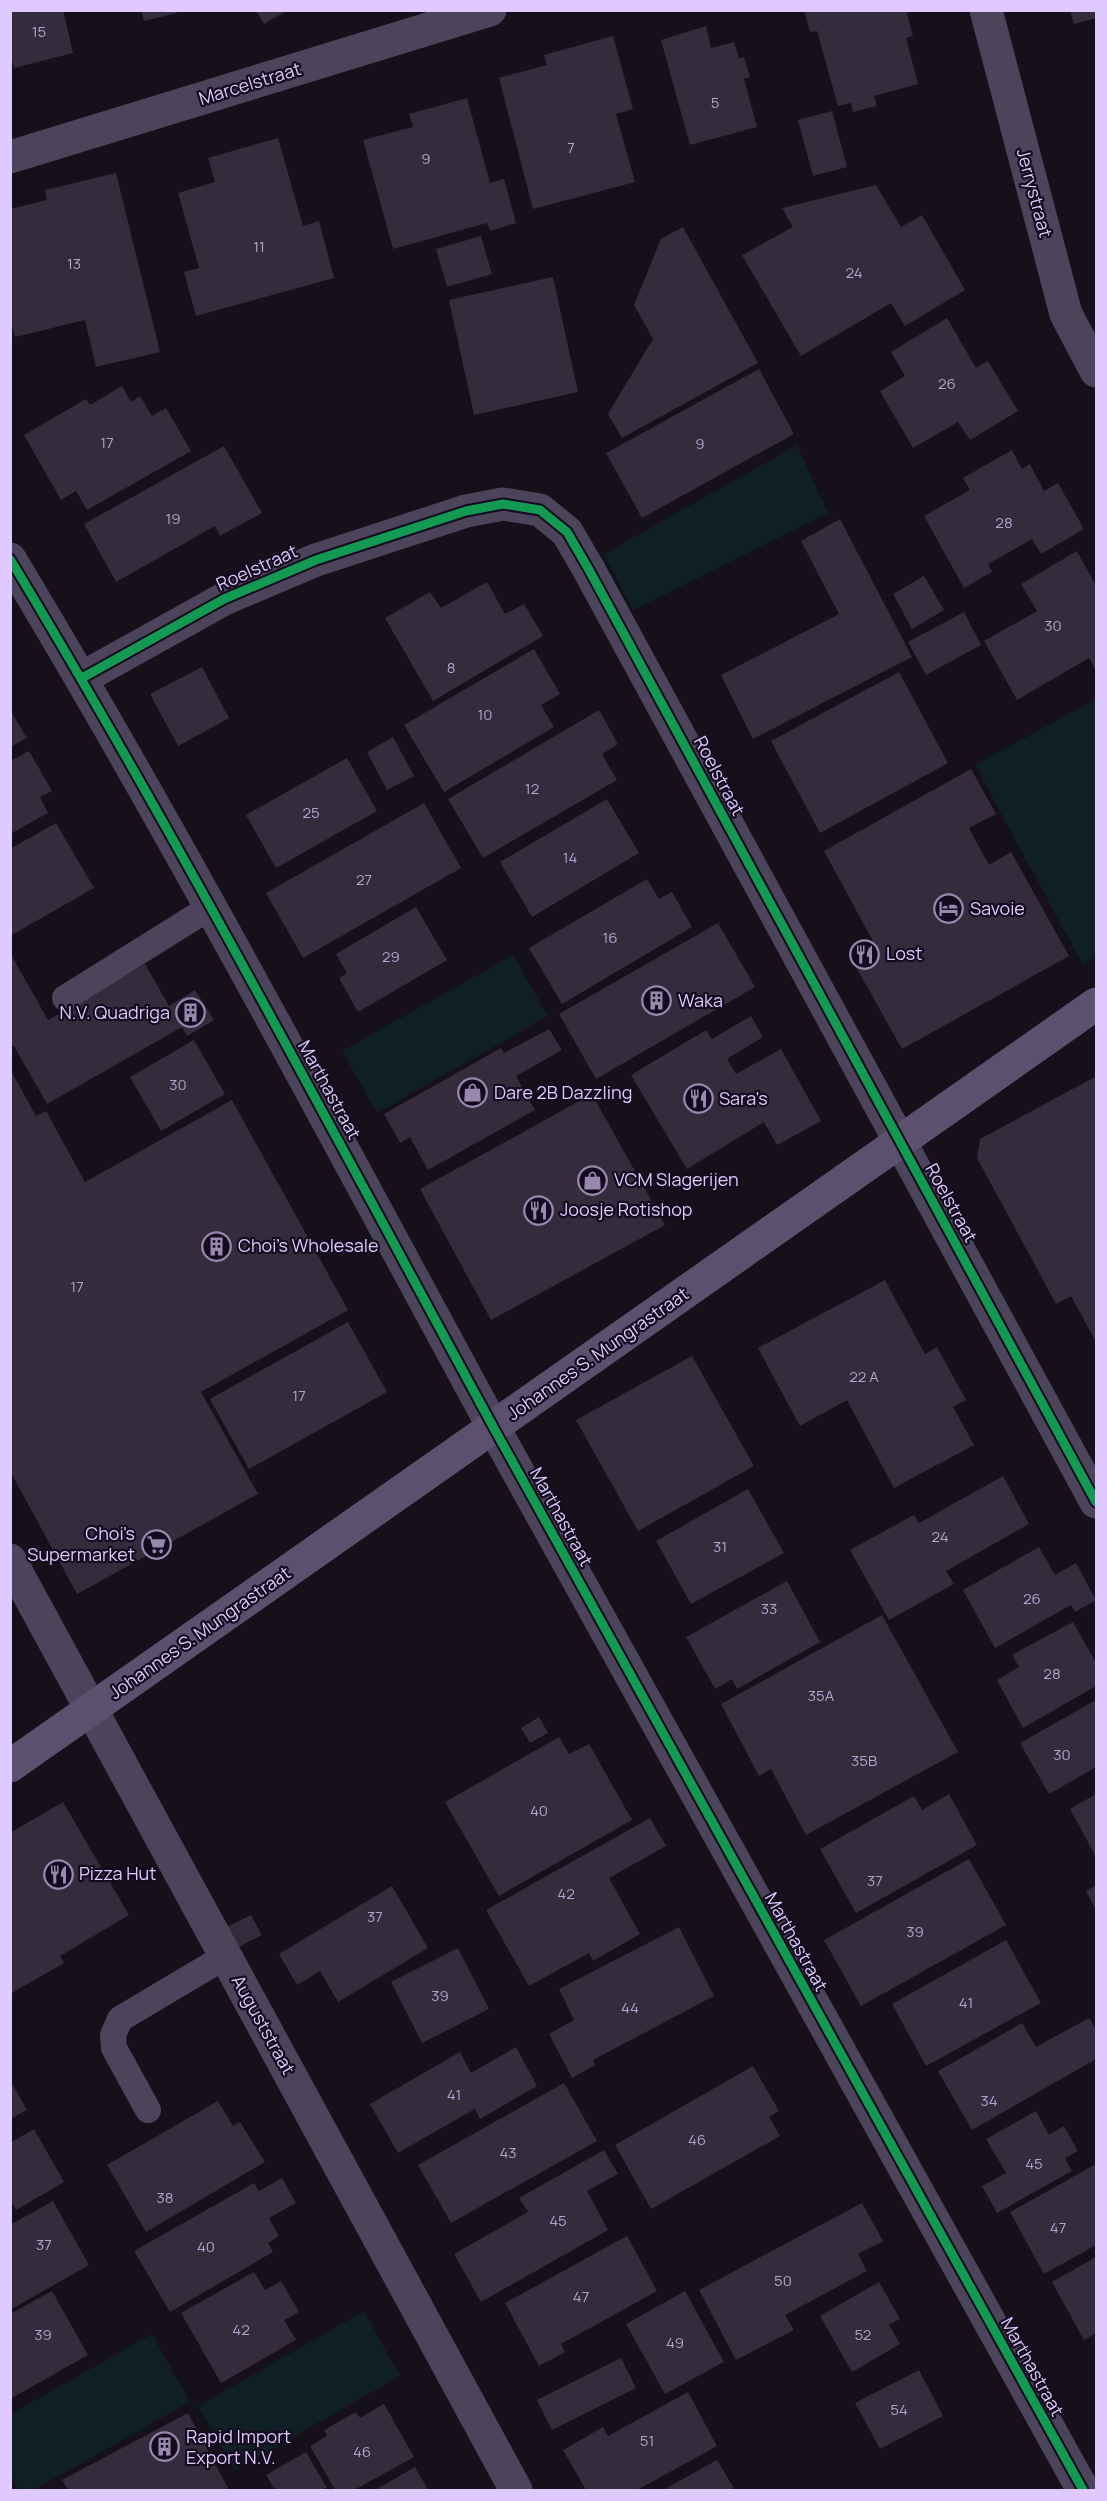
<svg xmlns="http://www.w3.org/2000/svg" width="1107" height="2501" font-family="Manrope,sans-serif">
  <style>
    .green { fill: #101f26 }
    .building { fill: #342c3c }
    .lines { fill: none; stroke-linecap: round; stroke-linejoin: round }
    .lane { stroke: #4b445b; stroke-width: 26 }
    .street { stroke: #4b445b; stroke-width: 33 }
    .secondary { stroke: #5b516e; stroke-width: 33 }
    .cycleway-casing { stroke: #140c1e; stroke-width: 13 }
    .cycleway { stroke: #139951; stroke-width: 9 }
    .labels { text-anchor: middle; stroke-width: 4.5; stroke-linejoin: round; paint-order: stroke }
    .number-label { font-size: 15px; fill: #b4a2ce }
    .street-label { font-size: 18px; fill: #dfc9fe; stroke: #140c1e }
    .poi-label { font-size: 18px; fill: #dfc9fe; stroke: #140c1e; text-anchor: start }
  </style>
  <rect width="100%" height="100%" fill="#15101a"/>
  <g class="green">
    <polygon points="797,445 828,513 633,610 604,554"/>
    <polygon points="1096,699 1096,956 1083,965 975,765"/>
    <polygon points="513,955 548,1016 377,1113 342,1051"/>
    <polygon points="364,2311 400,2376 235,2470 198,2406"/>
    <polygon points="152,2334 190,2402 34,2490 19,2490 11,2476 11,2414"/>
  </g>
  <g class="building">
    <polygon points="10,10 63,10 73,53 14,68 10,53"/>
    <polygon points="141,10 177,10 177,13 144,21"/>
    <polygon points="256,10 288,10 264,24"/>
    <polygon points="804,10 906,10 913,36 906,38 918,84 874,96 877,106 853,112 851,103 838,106 817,31 810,32"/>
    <polygon points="1070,10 1096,10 1096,18 1074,24"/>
    <polygon points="706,26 711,48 734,42 739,58 744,57 750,77 744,79 757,127 690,145 661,40"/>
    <polygon points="613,36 633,109 616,114 635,182 533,209 499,78 547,65 544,55"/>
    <polygon points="467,98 490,183 504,179 516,223 490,231 487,223 393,249 363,140 413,127 409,114"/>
    <polygon points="832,111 847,167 813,176 798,120"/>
    <polygon points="278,138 303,226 319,221 334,278 196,316 184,272 199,268 178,193 215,182 208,158"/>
    <polygon points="116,173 160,352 96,367 85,320 15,337 10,319 10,209 47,200 45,190"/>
    <polygon points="876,185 901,227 922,215 965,290 905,326 891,303 801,356 742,255 793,227 782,208"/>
    <polygon points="683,227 758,363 622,438 608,414 653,339 634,305 661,239"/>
    <polygon points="481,236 492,274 447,287 436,249"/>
    <polygon points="553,277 578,392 474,415 449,300"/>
    <polygon points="947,318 976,368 988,361 1018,411 970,440 958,422 913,448 880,391 905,376 891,352"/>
    <polygon points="759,369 794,434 642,518 606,453"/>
    <polygon points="122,386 131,402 140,396 152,416 166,408 191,451 87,510 76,491 61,500 24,435 86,399 90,405"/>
    <polygon points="224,446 262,513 220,536 215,526 116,582 84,524"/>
    <polygon points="1012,450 1022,469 1030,464 1044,491 1058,483 1084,529 1041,554 1032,539 988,564 992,572 964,588 924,516 970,490 963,478"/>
    <polygon points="840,519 912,657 753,739 721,675 839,614 801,541"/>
    <polygon points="1077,551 1096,586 1096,671 1089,658 1017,700 984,641 1037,611 1021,584"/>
    <polygon points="924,576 944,610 912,629 893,594"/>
    <polygon points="487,582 505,614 524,604 543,636 433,701 385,618 430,592 441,608"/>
    <polygon points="964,612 981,645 926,675 908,642"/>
    <polygon points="534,649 560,694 541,705 554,727 444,792 404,725"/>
    <polygon points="202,667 229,718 178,746 150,694"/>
    <polygon points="899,672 948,763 820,833 771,741"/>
    <polygon points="10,710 27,738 10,747"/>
    <polygon points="599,710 618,744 602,754 617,780 483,858 448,799"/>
    <polygon points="393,737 414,776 387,790 367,752"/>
    <polygon points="29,751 52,791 40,797 48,813 10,834 10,761"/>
    <polygon points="347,758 377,811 276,868 246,815"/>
    <polygon points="971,769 996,814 969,828 989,865 1011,852 1069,956 902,1049 856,967 880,954 824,851"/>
    <polygon points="607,799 639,853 532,917 500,862"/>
    <polygon points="424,803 461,868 303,958 266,893"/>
    <polygon points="56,823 94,888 10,936 10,849"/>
    <polygon points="647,879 659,899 672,892 692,927 562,1004 529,948"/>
    <polygon points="416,907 447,960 358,1012 339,978 347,973 336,954"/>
    <polygon points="718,923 755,987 596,1079 559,1014"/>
    <polygon points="10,953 48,1020 145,964 169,1006 195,990 214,1020 187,1036 182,1027 47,1104 14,1046 10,1047"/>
    <polygon points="751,1016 763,1037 727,1059 736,1074 781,1049 821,1121 777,1145 764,1122 687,1169 631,1075 706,1030 712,1039"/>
    <polygon points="549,1029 562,1050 516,1076 535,1110 428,1170 410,1137 400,1143 384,1114 501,1048 504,1053"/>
    <polygon points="194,1040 225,1094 161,1131 130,1077"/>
    <polygon points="10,1069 36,1116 46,1111 85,1182 232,1100 348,1310 201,1392 258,1494 77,1594 10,1471"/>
    <polygon points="1095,1077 1096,1079 1096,1342 1071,1296 1056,1304 977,1158 980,1139"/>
    <polygon points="592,1094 665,1225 491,1320 420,1189"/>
    <polygon points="885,1280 925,1354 937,1347 966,1400 953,1407 974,1445 894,1488 847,1400 800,1426 758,1348"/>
    <polygon points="348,1322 387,1392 249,1469 210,1399"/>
    <polygon points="692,1356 754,1466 638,1531 576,1420"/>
    <polygon points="1003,1476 1029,1524 946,1571 954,1584 889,1620 850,1550 914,1515 919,1523"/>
    <polygon points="748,1489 784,1553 691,1604 656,1541"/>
    <polygon points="1039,1547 1055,1575 1076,1563 1096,1600 1075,1612 1071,1605 995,1648 963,1590"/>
    <polygon points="787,1581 820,1642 737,1689 732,1679 715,1689 686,1637"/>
    <polygon points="882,1615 958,1752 806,1835 771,1769 759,1776 721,1704"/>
    <polygon points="1073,1622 1096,1663 1096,1686 1023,1728 997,1680 1019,1667 1012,1655"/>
    <polygon points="1096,1700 1096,1767 1049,1794 1020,1743"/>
    <polygon points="539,1717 548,1733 530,1743 521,1728"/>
    <polygon points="559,1737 569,1754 589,1744 632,1820 499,1896 445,1802"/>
    <polygon points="949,1794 977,1845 856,1913 820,1849 914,1796 922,1810"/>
    <polygon points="1096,1794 1096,1857 1070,1809"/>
    <polygon points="63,1802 129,1915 60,1956 64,1963 10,1994 10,1833"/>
    <polygon points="650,1818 666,1846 609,1878 640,1934 593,1961 589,1953 529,1986 486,1910"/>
    <polygon points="969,1859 1006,1925 861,2006 824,1940"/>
    <polygon points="1096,1885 1096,1910 1086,1891"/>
    <polygon points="392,1886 428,1948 338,2002 320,1971 297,1985 279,1954"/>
    <polygon points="251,1915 262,1935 237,1948 227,1927"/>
    <polygon points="679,1927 714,1996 593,2060 595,2065 572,2078 549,2034 574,2020 559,1989"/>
    <polygon points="1006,1940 1041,2003 926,2066 892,2004"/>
    <polygon points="458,1948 489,2009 422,2043 391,1982"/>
    <polygon points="1089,2018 1096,2030 1096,2059 972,2130 938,2071 1022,2023 1036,2047"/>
    <polygon points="516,2047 537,2086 480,2119 475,2109 398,2153 370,2104 460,2052 471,2073"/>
    <polygon points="753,2066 779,2111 769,2117 780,2136 651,2209 615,2145"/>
    <polygon points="10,2080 27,2110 10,2119"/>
    <polygon points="564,2083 597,2141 451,2223 418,2165"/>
    <polygon points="218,2101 233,2126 240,2122 265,2162 146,2232 107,2165"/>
    <polygon points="1036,2111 1049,2135 1064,2126 1078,2151 1065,2158 1072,2171 997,2213 982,2186 1006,2173 986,2139"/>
    <polygon points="34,2129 64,2182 16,2210 10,2200 10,2143"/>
    <polygon points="604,2150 618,2174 587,2191 608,2230 481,2302 454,2254 528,2212 519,2198"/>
    <polygon points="1096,2164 1096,2245 1044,2274 1010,2212"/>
    <polygon points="282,2178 296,2203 269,2218 279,2236 268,2243 273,2252 170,2312 134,2251 254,2183 259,2191"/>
    <polygon points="53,2201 89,2265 10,2310 10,2225"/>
    <polygon points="862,2203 883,2241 858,2254 867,2271 785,2315 794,2330 736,2360 699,2290"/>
    <polygon points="627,2236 657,2291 561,2344 565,2352 539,2366 505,2303"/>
    <polygon points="1096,2257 1096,2333 1084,2340 1052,2282"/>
    <polygon points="254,2272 265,2290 281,2281 299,2312 284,2320 296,2340 221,2383 181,2313"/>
    <polygon points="879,2282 900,2319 889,2325 900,2344 852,2372 820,2316"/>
    <polygon points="52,2291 88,2355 10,2399 10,2314"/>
    <polygon points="685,2291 724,2362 665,2394 626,2324"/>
    <polygon points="621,2358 636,2388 552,2430 537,2400"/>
    <polygon points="919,2370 943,2416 880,2449 855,2403"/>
    <polygon points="688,2392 717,2446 637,2490 586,2490 563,2450 603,2427 608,2436"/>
    <polygon points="384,2404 414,2457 354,2490 335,2490 310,2446 327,2436 324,2430 356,2412 360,2418"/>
    <polygon points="188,2413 229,2490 68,2490 62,2480"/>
    <polygon points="306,2452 327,2488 323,2490 275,2490 266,2475"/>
    <polygon points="717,2460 735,2490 663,2490"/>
    <polygon points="415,2467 428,2490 375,2490"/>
  </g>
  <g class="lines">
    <g class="lane">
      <polyline points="65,998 209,908"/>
      <polyline points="148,2110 114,2048 113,2035 120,2019 226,1956"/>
    </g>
    <g class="street">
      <polyline points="986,10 1066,314 1096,371"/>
      <polyline points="10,157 490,10"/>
      <path d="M 10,559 C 182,844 337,1140 496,1432 C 689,1786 886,2138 1083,2490"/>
      <polyline points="82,678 224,599 316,560 466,511 503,504 540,510 567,532 588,568 1096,1502"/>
      <polyline points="10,1560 516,2490"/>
    </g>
    <polyline class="secondary" points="10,1766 1096,1004"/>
    <defs>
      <g id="cycleway">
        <path d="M 10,559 C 182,844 337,1140 496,1432 C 689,1786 886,2138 1083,2490"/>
        <polyline points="82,678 224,599 316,560 466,511 503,504 540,510 567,532 588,568 1096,1502"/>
      </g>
    </defs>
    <use href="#cycleway" class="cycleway-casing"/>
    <use href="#cycleway" class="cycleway"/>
  </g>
  <defs>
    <symbol id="hotel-ring" viewBox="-11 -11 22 22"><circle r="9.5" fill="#140c1e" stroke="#9888ae" stroke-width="1.5"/><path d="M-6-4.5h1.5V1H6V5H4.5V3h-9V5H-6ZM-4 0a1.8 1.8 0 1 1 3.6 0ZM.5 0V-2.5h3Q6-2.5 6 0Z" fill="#9888ae"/></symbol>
    <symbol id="restaurant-ring" viewBox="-11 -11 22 22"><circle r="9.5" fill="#140c1e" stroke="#9888ae" stroke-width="1.5"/><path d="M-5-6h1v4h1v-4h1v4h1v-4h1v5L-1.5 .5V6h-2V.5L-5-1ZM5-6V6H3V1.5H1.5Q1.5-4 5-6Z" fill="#9888ae"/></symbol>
    <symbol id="building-ring" viewBox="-11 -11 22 22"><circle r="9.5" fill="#140c1e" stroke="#9888ae" stroke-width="1.5"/><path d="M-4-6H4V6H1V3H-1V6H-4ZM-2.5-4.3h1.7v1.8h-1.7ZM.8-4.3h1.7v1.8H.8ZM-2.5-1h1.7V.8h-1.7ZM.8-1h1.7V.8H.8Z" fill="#9888ae"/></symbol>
    <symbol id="shop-ring" viewBox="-11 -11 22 22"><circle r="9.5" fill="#140c1e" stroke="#9888ae" stroke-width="1.5"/><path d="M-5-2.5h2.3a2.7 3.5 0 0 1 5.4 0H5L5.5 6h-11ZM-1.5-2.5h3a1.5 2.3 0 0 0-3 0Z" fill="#9888ae"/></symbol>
    <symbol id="supermarket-ring" viewBox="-11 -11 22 22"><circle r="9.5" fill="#140c1e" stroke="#9888ae" stroke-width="1.5"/><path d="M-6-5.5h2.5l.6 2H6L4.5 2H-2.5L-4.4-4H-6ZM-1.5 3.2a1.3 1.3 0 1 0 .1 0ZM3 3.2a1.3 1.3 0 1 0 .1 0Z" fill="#9888ae"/></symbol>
  </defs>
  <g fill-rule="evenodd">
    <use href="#hotel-ring" x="932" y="892" width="33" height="33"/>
    <use href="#restaurant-ring" x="848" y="938" width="33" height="33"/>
    <use href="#building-ring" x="640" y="984" width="33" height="33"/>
    <use href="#building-ring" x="174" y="996" width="33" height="33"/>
    <use href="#shop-ring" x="456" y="1076" width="33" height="33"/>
    <use href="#restaurant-ring" x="682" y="1082" width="33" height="33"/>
    <use href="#shop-ring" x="576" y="1164" width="33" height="33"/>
    <use href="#restaurant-ring" x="522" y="1194" width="33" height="33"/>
    <use href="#building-ring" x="200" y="1230" width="33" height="33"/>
    <use href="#supermarket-ring" x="140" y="1528" width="33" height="33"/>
    <use href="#restaurant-ring" x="42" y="1858" width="33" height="33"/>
    <use href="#building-ring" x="148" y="2430" width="33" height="33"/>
  </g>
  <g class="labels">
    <g class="number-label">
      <text x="39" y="37">15</text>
      <text x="715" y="108">5</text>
      <text x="571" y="153">7</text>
      <text x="426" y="164">9</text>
      <text x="259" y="252">11</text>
      <text x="74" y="269">13</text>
      <text x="854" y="278">24</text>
      <text x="947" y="389">26</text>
      <text x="107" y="448">17</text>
      <text x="700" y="449">9</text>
      <text x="173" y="524">19</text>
      <text x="1004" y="528">28</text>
      <text x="1053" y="631">30</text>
      <text x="451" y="673">8</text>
      <text x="485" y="720">10</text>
      <text x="532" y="794">12</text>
      <text x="311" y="818">25</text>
      <text x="570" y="863">14</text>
      <text x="364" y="885">27</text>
      <text x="610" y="943">16</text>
      <text x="391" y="962">29</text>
      <text x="178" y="1090">30</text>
      <text x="77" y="1292">17</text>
      <text x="864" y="1382">22 A</text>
      <text x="299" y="1401">17</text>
      <text x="940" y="1542">24</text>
      <text x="720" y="1552">31</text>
      <text x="1032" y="1604">26</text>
      <text x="769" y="1614">33</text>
      <text x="1052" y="1679">28</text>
      <text x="821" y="1701">35A</text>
      <text x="1062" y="1760">30</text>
      <text x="864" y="1766">35B</text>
      <text x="539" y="1816">40</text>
      <text x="875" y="1886">37</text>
      <text x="566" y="1899">42</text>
      <text x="375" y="1922">37</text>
      <text x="915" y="1937">39</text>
      <text x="440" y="2001">39</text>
      <text x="966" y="2008">41</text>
      <text x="630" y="2013">44</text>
      <text x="454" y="2100">41</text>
      <text x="989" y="2106">34</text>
      <text x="697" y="2145">46</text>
      <text x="508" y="2158">43</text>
      <text x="1034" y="2169">45</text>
      <text x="165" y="2203">38</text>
      <text x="558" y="2226">45</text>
      <text x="1058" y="2233">47</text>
      <text x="44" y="2250">37</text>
      <text x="206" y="2252">40</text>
      <text x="783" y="2286">50</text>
      <text x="581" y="2302">47</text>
      <text x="241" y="2335">42</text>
      <text x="43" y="2340">39</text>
      <text x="863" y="2340">52</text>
      <text x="675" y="2348">49</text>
      <text x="899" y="2415">54</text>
      <text x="647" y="2446">51</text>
      <text x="362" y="2457">46</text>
    </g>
    <g class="street-label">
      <text transform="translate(250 84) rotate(-17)" y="6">Marcelstraat</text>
      <text transform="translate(1034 193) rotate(75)" y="6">Jerrystraat</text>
      <text transform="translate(257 568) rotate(-24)" y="6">Roelstraat</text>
      <text transform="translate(719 776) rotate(62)" y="6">Roelstraat</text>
      <text transform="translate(329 1090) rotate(61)" y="6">Marthastraat</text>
      <text transform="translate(951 1203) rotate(61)" y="6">Roelstraat</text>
      <text transform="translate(598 1354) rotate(-35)" y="6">Johannes S. Mungrastraat</text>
      <text transform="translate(561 1517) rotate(61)" y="6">Marthastraat</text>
      <text transform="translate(200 1633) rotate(-35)" y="6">Johannes S. Mungrastraat</text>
      <text transform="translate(796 1942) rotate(61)" y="6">Marthastraat</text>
      <text transform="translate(263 2025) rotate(61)" y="6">Auguststraat</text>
      <text transform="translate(1032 2367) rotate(61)" y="6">Marthastraat</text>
    </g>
    <g class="poi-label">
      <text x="970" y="915">Savoie</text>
      <text x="886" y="960">Lost</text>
      <text x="678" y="1007">Waka</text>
      <text x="170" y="1019" text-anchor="end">N.V. Quadriga</text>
      <text x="494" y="1099">Dare 2B Dazzling</text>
      <text x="719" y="1105">Sara's</text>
      <text x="614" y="1186">VCM Slagerijen</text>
      <text x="560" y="1216">Joosje Rotishop</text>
      <text x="238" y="1252">Choi's Wholesale</text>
      <text x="135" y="1540" text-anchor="end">Choi's<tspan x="135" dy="21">Supermarket</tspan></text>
      <text x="79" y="1880">Pizza Hut</text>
      <text x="186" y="2443">Rapid Import<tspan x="186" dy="21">Export N.V.</tspan></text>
    </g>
  </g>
  <rect width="1107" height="2501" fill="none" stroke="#dfc9fe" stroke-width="24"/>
</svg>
